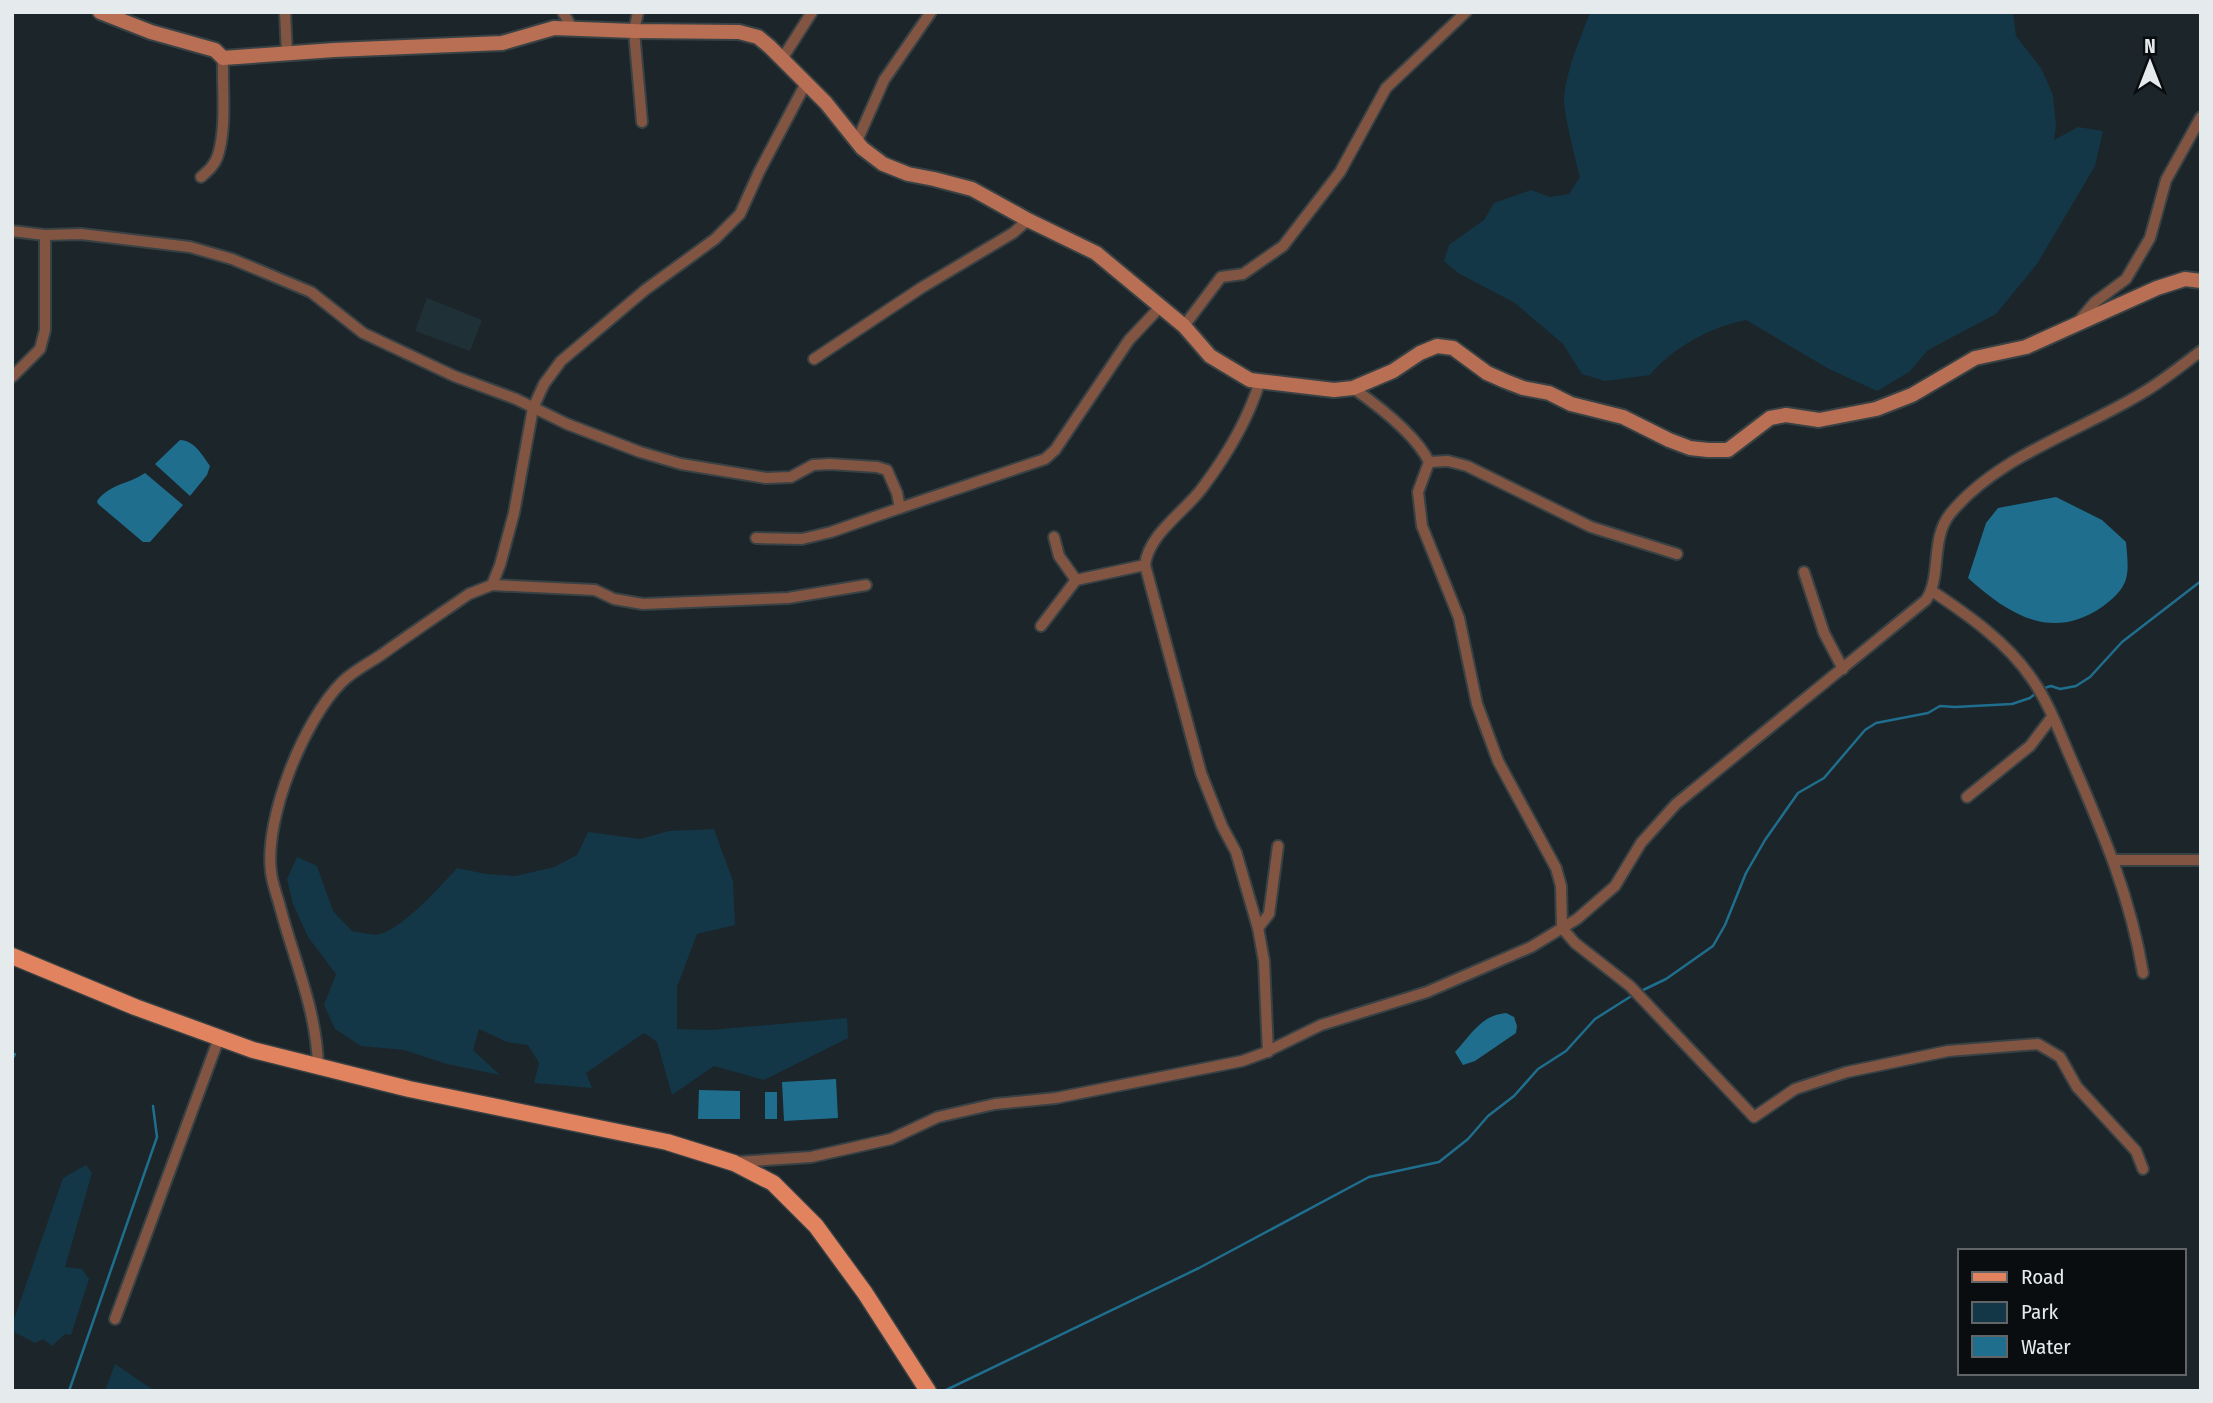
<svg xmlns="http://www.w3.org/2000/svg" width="2213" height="1403" font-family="'Fira Sans Condensed',sans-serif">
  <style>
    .built { fill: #203037 }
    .green { fill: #133747 }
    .water { fill: #1f6e8e }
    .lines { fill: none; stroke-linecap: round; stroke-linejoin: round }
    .stream { stroke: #1f6e8e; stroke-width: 2.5 }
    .street-casing { stroke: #384144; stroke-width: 14 }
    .secondary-casing { stroke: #384144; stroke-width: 18 }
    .primary-casing { stroke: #384144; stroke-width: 19 }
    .street { stroke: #825543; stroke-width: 10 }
    .secondary { stroke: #b86f53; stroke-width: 14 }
    .primary { stroke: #e1835e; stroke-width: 16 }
  </style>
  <rect width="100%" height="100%" fill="#1c2529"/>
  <polygon class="built" points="427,298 482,320 470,351 415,331"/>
  <g class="green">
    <path d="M 1590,12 L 2013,12 L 2016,36 L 2041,68 L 2053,95 L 2056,126 L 2054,140 L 2078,127 L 2103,131 L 2095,166 L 2037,264 L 1996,314 L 1928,350 L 1909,372 L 1877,391 L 1829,369 L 1746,320 C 1711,327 1673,347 1650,375 L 1605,381 L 1582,374 L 1563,344 L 1515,303 L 1458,273 L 1444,261 L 1449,245 L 1484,220 L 1494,203 L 1531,190 L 1550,197 L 1569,194 L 1580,177 C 1576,162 1563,111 1564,97 C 1567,67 1580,40 1590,12 Z"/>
    <path d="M 714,829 L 733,881 L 735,925 L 697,934 L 677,987 L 677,1029 L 710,1030 L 847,1018 L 848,1038 L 764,1080 L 714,1066 L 672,1095 L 657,1042 L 644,1033 L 586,1073 L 592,1088 L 534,1083 L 539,1063 L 528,1045 L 507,1042 L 479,1029 L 473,1050 L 500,1075 L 447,1064 L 404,1050 L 361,1046 L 335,1029 L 324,1005 L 336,974 L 308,937 L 293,904 L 287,879 L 297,857 L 317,866 L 333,911 L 352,931 C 360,932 373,936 380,934 C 403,928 441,886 457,868 L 486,874 L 516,876 L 554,867 L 577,855 L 588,832 L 640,839 L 669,831 Z"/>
    <polygon points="86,1165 92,1173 65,1267 82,1269 89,1279 71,1335 65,1334 52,1346 43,1339 35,1343 14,1332 13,1322 63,1178"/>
    <polygon points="115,1364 155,1391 105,1391"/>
  </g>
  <g class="water">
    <path d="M 180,440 C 194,440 203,456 210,466 L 207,475 L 190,496 L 155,464 Z"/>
    <path d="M 145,473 L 183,505 L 150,542 L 143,542 L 98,504 L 97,501 C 111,483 127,485 145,473 Z"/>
    <path d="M 2056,497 L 2102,520 L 2126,542 C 2129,575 2131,586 2102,607 C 2051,642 2008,614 1968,578 L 1986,523 L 1998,508 Z"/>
    <path d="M 1506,1013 L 1514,1017 L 1517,1026 L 1516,1033 L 1475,1061 L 1463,1065 L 1455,1052 C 1471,1035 1481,1015 1506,1013 Z"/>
    <polygon points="836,1079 838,1118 784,1121 782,1082"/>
    <polygon points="699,1090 740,1091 740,1119 698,1119"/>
    <rect x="765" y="1092" width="12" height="27"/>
  </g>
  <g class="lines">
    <g class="stream">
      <polyline points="2041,689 2051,686 2060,689 2076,686 2090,677 2122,642 2201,581"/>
      <polyline points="1639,992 1666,979 1713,946 1725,925 1746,873 1765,840 1798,793 1824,778 1865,730 1876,723 1928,713 1940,706 1955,707 2012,704 2030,698 2036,693"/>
      <polyline points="12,1059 15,1054"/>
      <polyline points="69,1391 157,1137 153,1106"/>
      <polyline points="944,1391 1199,1268 1369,1177 1439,1162 1468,1139 1488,1116 1514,1096 1538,1069 1566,1051 1595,1019 1633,995"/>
    </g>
    <defs>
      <g id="street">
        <polyline points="285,12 287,54"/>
        <polyline points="563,12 572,28"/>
        <polyline points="638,12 634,31 642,122"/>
        <polyline points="782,59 812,12"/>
        <polyline points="857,141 884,80 931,12"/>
        <path d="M 201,177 C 208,171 215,165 218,155 C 227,125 222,89 223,58"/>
        <polyline points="12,231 45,235 81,234 190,247 232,259 311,292 363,333 454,376 516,399 567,424 640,452 681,464 766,478 791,477 813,465 830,464 877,467 887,470 897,493 900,508 1045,459 1055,450 1129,340 1161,306"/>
        <polyline points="2078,322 2095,302 2126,279 2150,238 2166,180 2201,117"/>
        <polyline points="1184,326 1221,277 1243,274 1283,246 1340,172 1386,88 1466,12"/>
        <polyline points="814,359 921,288 1013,233 1028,220"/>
        <polyline points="12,377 40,349 45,330 45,235"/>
        <path d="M 1260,381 C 1248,420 1227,455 1203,487 C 1185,512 1149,533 1145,565 L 1201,773 L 1222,826 L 1236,852 L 1258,928 L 1264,961 L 1268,1052"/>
        <path d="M 1353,388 C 1377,405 1416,434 1429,462 L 1418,492 L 1422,526 L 1459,618 L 1477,704 L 1498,761 L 1556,868 L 1561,886 L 1562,928 L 1575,943 L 1630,986 L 1754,1117 L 1795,1089 L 1847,1072 L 1948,1051 L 2038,1044 L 2060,1057 L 2077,1087 L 2136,1151 L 2143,1169"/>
        <polyline points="1429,462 1448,461 1467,466 1591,527 1677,554"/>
        <polyline points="1054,537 1059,556 1076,580"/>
        <polyline points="756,538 802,539 831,532 900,508"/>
        <polyline points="1804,572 1824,633 1843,669"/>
        <polyline points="492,585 595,590 614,599 643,604 788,598 866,585"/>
        <path d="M 1932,591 C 1968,615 2007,642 2032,679 C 2049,703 2060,734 2072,761 C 2103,833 2130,895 2143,973"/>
        <polyline points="1041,626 1076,580 1145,565"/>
        <polyline points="1967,797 2030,746 2052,717"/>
        <polyline points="2113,860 2201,860"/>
        <polyline points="1258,928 1269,914 1278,846"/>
        <path d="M 318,1067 C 317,1010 293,958 279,903 C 276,893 272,882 271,872 C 264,818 304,720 342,682 C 353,671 369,663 381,655 C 410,634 440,614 469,594 L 492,585 L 500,565 L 514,513 L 533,408 L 544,384 L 561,361 L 645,290 L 715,239 L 740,214 L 759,172 L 806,83"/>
        <path d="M 737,1162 L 811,1157 L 891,1139 L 938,1117 L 995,1104 L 1056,1098 L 1242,1061 L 1264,1053 L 1321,1025 L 1427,992 L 1531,947 L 1577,919 L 1615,886 L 1641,843 L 1676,804 L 1926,600 C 1942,577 1930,539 1950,514 C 1997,456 2081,431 2144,392 C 2164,380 2182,365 2201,351"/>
        <polyline points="115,1319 219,1038"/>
      </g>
      <polyline id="secondary" points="100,12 151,32 215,50 223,58 334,50 502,43 554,28 634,31 739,32 758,37 770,47 826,103 862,148 883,164 908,174 934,179 972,189 1028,220 1096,253 1184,326 1210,356 1250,380 1334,390 1353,388 1393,371 1420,353 1437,346 1453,348 1487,373 1505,381 1523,388 1549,393 1571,404 1623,417 1669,440 1690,448 1708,450 1728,450 1770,418 1786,415 1819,420 1876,409 1912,395 1975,358 2026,347 2157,288 2185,279 2201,281"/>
      <polyline id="primary" points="12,956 135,1007 253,1050 409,1089 667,1142 734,1163 773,1183 816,1226 865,1293 928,1391"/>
    </defs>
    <use href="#street" class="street-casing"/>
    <use href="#secondary" class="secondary-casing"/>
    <use href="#primary" class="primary-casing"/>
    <use href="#street" class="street"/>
    <use href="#secondary" class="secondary"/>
    <use href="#primary" class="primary"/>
  </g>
  <rect width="2213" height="1403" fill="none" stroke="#e5eaed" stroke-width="28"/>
  <rect x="1958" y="1249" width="228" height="126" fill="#0a0d0f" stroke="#626568" stroke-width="2"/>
  <rect x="1972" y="1272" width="35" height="10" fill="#e1835e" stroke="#626568" stroke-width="2"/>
  <text x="2021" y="1284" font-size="21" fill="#e5eaed">Road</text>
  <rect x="1972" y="1302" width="35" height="21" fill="#133747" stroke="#626568" stroke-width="2"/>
  <text x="2021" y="1319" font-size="21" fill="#e5eaed">Park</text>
  <rect x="1972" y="1336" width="35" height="21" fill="#1f6e8e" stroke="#626568" stroke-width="2"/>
  <text x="2021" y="1354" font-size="21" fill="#e5eaed">Water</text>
  <g transform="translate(2150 63)" stroke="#0a0d0f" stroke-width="5" paint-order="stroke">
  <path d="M0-5L12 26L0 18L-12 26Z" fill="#e5eaed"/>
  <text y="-10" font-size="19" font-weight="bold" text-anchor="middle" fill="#e5eaed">N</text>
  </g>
</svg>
